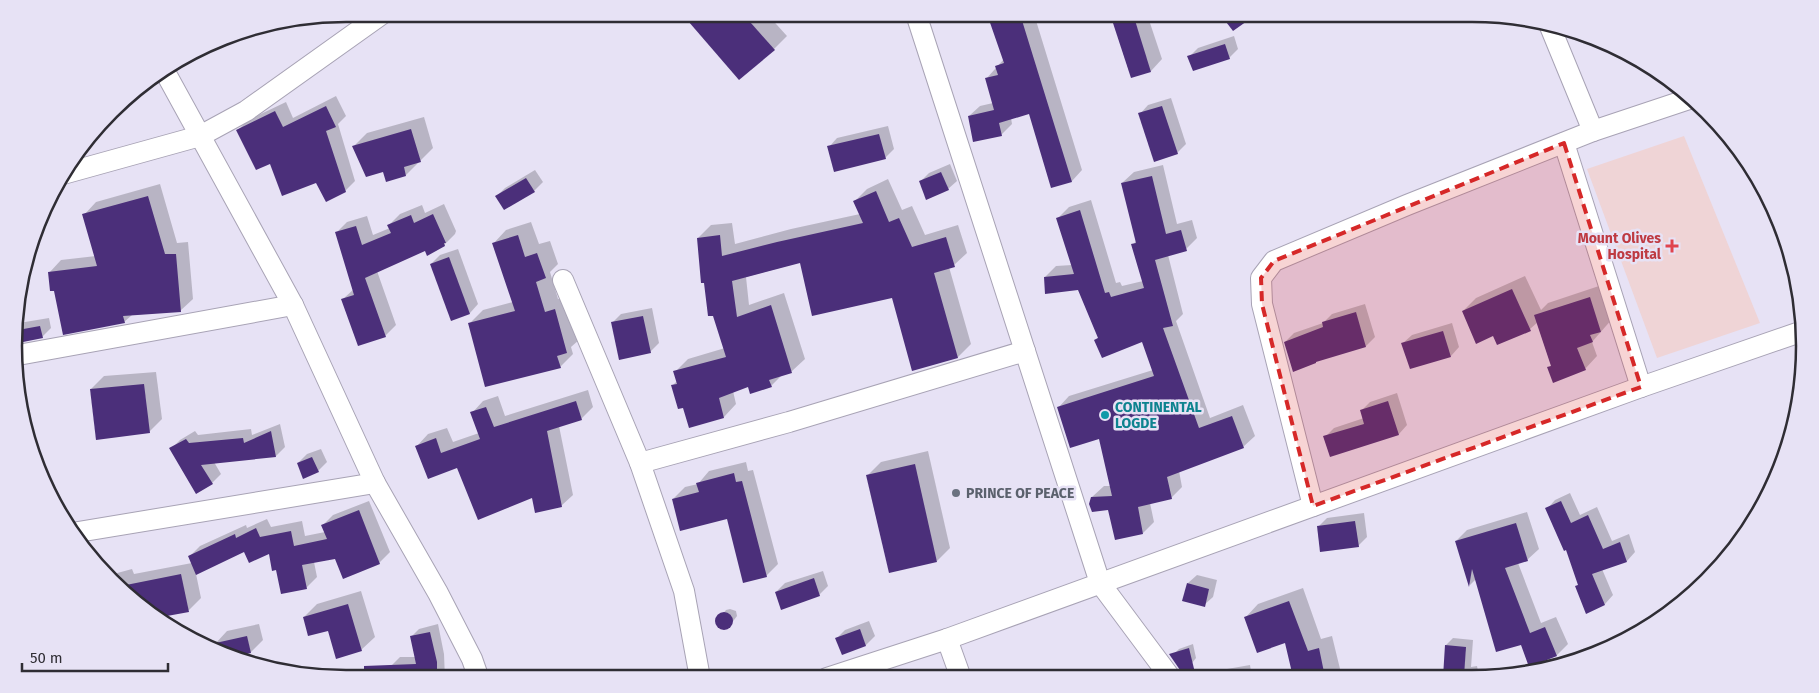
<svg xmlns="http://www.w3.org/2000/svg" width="1819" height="693" font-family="'Fira Sans',sans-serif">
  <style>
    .medical { fill: #efd4d6 }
    .shadow { fill: #0003 }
    .building { fill: #4b2f7a }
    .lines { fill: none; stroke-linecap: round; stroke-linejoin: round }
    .street-casing { stroke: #a8a3b5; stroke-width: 22 }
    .street { stroke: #fff; stroke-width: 20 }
    .marked { fill: #d62828; fill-opacity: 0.2; stroke: #d62828; stroke-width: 4; stroke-dasharray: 10 6; stroke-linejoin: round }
    .health-dot { fill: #e0444e; stroke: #e7e2f5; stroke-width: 2 }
    .culture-dot { fill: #0f9aa8; stroke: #e7e2f5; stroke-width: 2 }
    .worship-dot { fill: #6b7280; stroke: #e7e2f5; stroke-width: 2 }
    .labels { text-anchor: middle; stroke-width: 5; stroke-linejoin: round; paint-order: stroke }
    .health-label { font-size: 14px; font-weight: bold; fill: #be3a42; stroke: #e7e2f5; text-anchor: end }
    .culture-label { font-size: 14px; font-weight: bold; fill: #0d838f; stroke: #e7e2f5; text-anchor: start }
    .worship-label { font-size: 14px; font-weight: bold; fill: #5b616d; stroke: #e7e2f5; text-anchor: start }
    .rim { fill: none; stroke: #2f2d34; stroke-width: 2.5 }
  </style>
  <rect width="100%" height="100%" fill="#e7e2f5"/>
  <polygon class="medical" points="1684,136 1760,323 1657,358 1587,169"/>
  <g class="shadow">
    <polygon points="694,14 767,14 787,36 774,49 689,20"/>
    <polygon points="988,14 1034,14 1082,170 1072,181 1052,187 1030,112 1011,118 1012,124 1001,135 969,116 980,106 993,103 986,79 1004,59"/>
    <polygon points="1111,14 1147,14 1162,59 1151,71 1131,77"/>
    <polygon points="1234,36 1238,49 1229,58 1189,57 1198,48"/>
    <polygon points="336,96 346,116 338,124 355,181 345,191 270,162 238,130 248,120 286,102 293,118"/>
    <polygon points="1171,98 1186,144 1177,153 1140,114 1148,105"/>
    <polygon points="424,117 433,148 406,175 384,171 354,146 367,133"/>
    <polygon points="888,126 894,149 885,158 829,147 837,138"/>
    <polygon points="950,164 957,181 948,189 920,182 929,173"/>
    <polygon points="1163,165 1177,224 1192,220 1197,238 1186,249 1168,255 1183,314 1176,321 1210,418 1243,405 1255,436 1243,447 1179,471 1182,487 1171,498 1150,503 1154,522 1143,533 1092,497 1104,486 1111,486 1100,437 1058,408 1069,396 1153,370 1143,341 1096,340 1099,337 1079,289 1045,277 1056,266 1072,265 1058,218 1069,207 1091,200 1116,283 1120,282 1122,286 1143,281 1133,245 1136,241 1122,183 1134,172"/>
    <polygon points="535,170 543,182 534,191 504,209 497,196 505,188"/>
    <polygon points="888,179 902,210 912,206 925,235 958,225 967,253 954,265 949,267 971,344 958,357 913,369 893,297 801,262 746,277 749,305 784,293 805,359 792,371 782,375 771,386 749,385 733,391 736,404 724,417 684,406 672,386 677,381 675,372 688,359 725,348 698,238 711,225 732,223 735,244 791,229 860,214 854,202 867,189"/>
    <polygon points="160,184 177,243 188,242 193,299 180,311 132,315 124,322 55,290 49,273 61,260 96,256 84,215 96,202"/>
    <polygon points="444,204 456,231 455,234 444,245 426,250 377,271 396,325 385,336 343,299 354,289 336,233 347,222 367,216 373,235 390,228 389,225 400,214 422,205 425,213"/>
    <polygon points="531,222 539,244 550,241 558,264 550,272 558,299 568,297 580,339 571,347 573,354 560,367 470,323 483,310 513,302 493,244 506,230"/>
    <polygon points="458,249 478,304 470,313 452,319 431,264 440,255"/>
    <polygon points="1525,276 1541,310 1548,303 1602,285 1613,318 1592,342 1597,356 1585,369 1549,368 1552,364 1538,322 1530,329 1494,334 1463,311 1476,298"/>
    <polygon points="1365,304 1375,337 1366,346 1318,360 1316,362 1285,342 1294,333 1323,323 1332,314"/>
    <polygon points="652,308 659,343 650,352 612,323 621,314"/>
    <polygon points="49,318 51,328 42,337 18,343 17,325 19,323"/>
    <polygon points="1452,323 1459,347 1451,356 1403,343 1412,335"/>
    <polygon points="156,372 162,419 149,432 91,389 104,376"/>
    <polygon points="588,390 593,407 581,419 559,426 573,495 561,506 458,466 417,446 428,434 447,428 453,442 479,433 472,413 483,401 498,396 505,416"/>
    <polygon points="1397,393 1407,425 1399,434 1325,437 1334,428 1364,418 1361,411 1370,402"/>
    <polygon points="280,424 285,447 276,456 214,462 221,474 212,483 171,449 180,440 195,431 198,435 251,429 252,435"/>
    <polygon points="321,449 327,462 318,471 298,463 307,454"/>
    <polygon points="928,451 950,548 937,561 868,475 881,462"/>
    <polygon points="746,462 748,471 753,470 778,564 766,576 728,517 673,499 685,487 698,484 709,471"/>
    <polygon points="1570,493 1580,515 1597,507 1612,541 1629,534 1635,552 1627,561 1602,569 1613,595 1605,604 1576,587 1579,584 1566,548 1547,509 1555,500"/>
    <polygon points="369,501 390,552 379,563 336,557 314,562 317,577 306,588 277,569 269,552 244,550 196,574 201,598 189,610 160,616 160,621 144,611 110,575 132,569 134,574 192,563 189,557 200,546 246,525 247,528 267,519 271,527 302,521 305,536 325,532 323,525 333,515"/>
    <polygon points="1527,512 1539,549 1527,560 1518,563 1541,623 1556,617 1568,644 1557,655 1521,644 1476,579 1470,585 1456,541 1467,530"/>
    <polygon points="1364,513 1367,537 1358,546 1318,527 1327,518"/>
    <polygon points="823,571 828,586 819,595 776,592 785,583"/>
    <polygon points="1197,575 1217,580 1213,597 1204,605 1188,583"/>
    <polygon points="1303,588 1321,639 1332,636 1342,677 1294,677 1286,641 1245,618 1258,604"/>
    <polygon points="361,591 375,637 361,650 329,629 304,617 317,604"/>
    <polygon points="730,609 736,611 737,616 728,628 724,629 718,625 717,621 726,610"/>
    <polygon points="869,621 875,636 866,645 842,654 836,639 845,630"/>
    <polygon points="259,624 263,640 251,652 248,653 251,664 214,650 216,650 215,644 227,631"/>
    <polygon points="438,624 444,654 445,679 419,679 419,677 392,665 400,657 416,657 411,637 419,629"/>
    <polygon points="1453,638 1473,640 1471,667 1477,666 1479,676 1439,677 1444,673 1446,645"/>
    <polygon points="1193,644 1196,658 1192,663 1175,653 1179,649"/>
    <polygon points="1250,665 1252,677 1219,677 1227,669"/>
  </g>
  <g class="building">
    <polygon points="682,14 743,14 775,50 739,80"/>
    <polygon points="987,14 1020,14 1072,182 1051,188 1029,114 999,123 1002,136 973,142 968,116 994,110 985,78 998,75 995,66 1004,63"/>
    <polygon points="1110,14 1133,14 1151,72 1131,78"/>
    <polygon points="1220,14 1257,14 1233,31"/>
    <polygon points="1225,44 1230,59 1193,71 1187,56"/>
    <polygon points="326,106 336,127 326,131 346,192 326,202 316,183 282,196 270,164 256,170 236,130 275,111 283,127"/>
    <polygon points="1162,106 1178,154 1154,162 1138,113"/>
    <polygon points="411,129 421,162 404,167 406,176 386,182 383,172 366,177 352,146"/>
    <polygon points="879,134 886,159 834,172 827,146"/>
    <polygon points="941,172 949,190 926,200 919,181"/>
    <polygon points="1152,176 1166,234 1181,230 1187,251 1155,260 1173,326 1163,328 1199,428 1232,416 1244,448 1167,477 1172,499 1138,507 1143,534 1115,540 1108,510 1092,512 1089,504 1091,497 1112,496 1099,439 1070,448 1057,407 1154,376 1142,342 1102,358 1094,340 1098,338 1078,290 1045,294 1044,277 1074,274 1056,218 1080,210 1105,293 1109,292 1111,297 1144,288 1131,244 1136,243 1121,183"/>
    <polygon points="526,178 535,192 504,210 495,196"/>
    <polygon points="876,191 889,222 899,218 912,247 946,237 955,267 934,273 958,358 912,371 892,298 812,316 800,263 732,281 737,317 771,305 792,373 769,380 772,387 750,394 748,387 719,398 724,418 689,428 683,408 678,409 671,385 677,384 673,371 726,357 713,316 708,316 704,283 701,283 697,238 720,235 722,256 777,242 863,223 853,201"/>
    <polygon points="148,196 165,254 176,254 181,312 123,316 125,323 63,335 54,291 50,291 48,272 97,266 82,214"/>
    <polygon points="433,214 446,243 444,243 445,246 427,256 425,251 365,278 386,337 358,346 341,299 354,295 335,232 356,226 362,245 391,233 387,225 411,215 414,223"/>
    <polygon points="518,235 525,257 537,253 546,278 536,282 545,312 555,309 567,353 557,356 561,368 485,387 468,323 515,311 492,243"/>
    <polygon points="449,257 470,314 451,321 430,264"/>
    <polygon points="1512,289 1531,331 1497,345 1493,336 1476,344 1462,311"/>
    <polygon points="1590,297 1601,332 1590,335 1593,342 1577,348 1586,370 1553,383 1547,367 1551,366 1534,315"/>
    <polygon points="1356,312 1366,347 1316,362 1316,363 1293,372 1284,342 1323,327 1322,322"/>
    <polygon points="643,316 651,353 619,360 611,322"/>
    <polygon points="40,326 43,338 18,343 18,330"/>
    <polygon points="1443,331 1451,357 1410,369 1401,343"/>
    <polygon points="144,384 150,433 96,440 90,389"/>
    <polygon points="576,401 582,420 547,431 562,507 535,513 532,498 478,520 457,468 428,479 415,446 436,438 441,453 480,439 470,412 486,407 494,427"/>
    <polygon points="1388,401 1399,435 1330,457 1323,436 1364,424 1360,410"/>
    <polygon points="271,431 276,457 201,465 213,484 196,494 169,448 186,439 189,443 243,438 244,443"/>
    <polygon points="312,457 319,472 303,479 297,463"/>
    <polygon points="915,464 937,562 889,573 866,475"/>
    <polygon points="734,473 736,482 742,481 767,577 743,583 727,519 680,531 672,499 699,492 696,483"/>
    <polygon points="1561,501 1571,523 1588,515 1603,549 1620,542 1627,562 1592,574 1605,605 1586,614 1575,586 1578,585 1566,550 1564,551 1545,508"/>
    <polygon points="359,510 380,564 343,579 335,559 302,565 307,589 281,594 276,570 272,571 269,554 249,563 244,552 196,575 188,556 235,534 236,538 256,528 260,537 291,531 294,546 327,539 321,525"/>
    <polygon points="1355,521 1359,547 1320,552 1317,526"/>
    <polygon points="1516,523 1528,561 1505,568 1530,633 1545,627 1557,656 1529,667 1521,645 1496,652 1472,569 1469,587 1455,541"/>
    <polygon points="181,574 189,612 156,618 144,611 121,586"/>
    <polygon points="814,578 820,596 781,610 775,592"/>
    <polygon points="1187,583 1209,589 1205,607 1182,601"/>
    <polygon points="1289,601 1308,651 1319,648 1325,677 1293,677 1285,643 1257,653 1244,617"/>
    <polygon points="348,604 362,651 336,659 328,631 308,636 303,617"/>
    <circle cx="724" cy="621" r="9"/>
    <polygon points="860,629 866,646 842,655 835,638"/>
    <polygon points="430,632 437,662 437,679 364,679 364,666 416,664 410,636"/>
    <polygon points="247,636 251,653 232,657 202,646"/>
    <polygon points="1445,645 1466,647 1464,676 1443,677"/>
    <polygon points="1189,648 1196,677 1182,677 1180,670 1169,654"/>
  </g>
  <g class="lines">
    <defs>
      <g id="street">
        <polyline points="916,14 1100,583 1170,677"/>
        <polyline points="1549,24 1593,131"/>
        <polyline points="164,70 293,305 375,483 438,593 472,659 479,679"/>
        <polyline points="1564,143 1641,387"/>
        <polyline points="63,174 200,136 246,111 382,14"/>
        <polyline points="563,280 640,463 684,591 700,678"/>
        <polyline points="18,355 293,305"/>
        <polyline points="640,463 789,422 1025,351"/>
        <polyline points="1313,506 1262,304 1261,278 1274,261 1407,205 1593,131 1692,98"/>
        <polyline points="72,533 375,483"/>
        <polyline points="947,639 961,678"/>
        <polyline points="827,678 947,639 1641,387 1803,331"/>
      </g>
    </defs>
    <use href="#street" class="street-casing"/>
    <use href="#street" class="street"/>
  </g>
  <path class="marked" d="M 1564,143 L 1641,387 L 1313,506 L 1262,304 L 1261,278 L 1274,261 Z"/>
  <path class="health-dot" d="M1669.5 238.5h5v5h5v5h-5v5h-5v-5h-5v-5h5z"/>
  <circle class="culture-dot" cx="1105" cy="415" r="5"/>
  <circle class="worship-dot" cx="956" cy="493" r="5"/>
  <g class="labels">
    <g class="health-label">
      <text x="1661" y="243">Mount Olives<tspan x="1661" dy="16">Hospital</tspan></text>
    </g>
    <g class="culture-label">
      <text x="1115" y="412">CONTINENTAL<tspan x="1115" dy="16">LOGDE</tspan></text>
    </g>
    <g class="worship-label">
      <text x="966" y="498">PRINCE OF PEACE</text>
    </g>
  </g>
  <path d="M0 0H1819V693H0ZM346 22H1472A324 324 0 0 1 1796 346V346A324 324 0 0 1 1472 670H346A324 324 0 0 1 22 346V346A324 324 0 0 1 346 22Z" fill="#e7e2f5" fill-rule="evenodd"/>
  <path class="rim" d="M346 22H1472A324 324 0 0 1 1796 346V346A324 324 0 0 1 1472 670H346A324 324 0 0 1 22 346V346A324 324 0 0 1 346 22Z"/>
  <path d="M22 663v8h146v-8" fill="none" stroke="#2f2d34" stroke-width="2.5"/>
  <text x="30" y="663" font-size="15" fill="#2f2d34" stroke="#e7e2f5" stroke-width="4" paint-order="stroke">50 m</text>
</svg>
